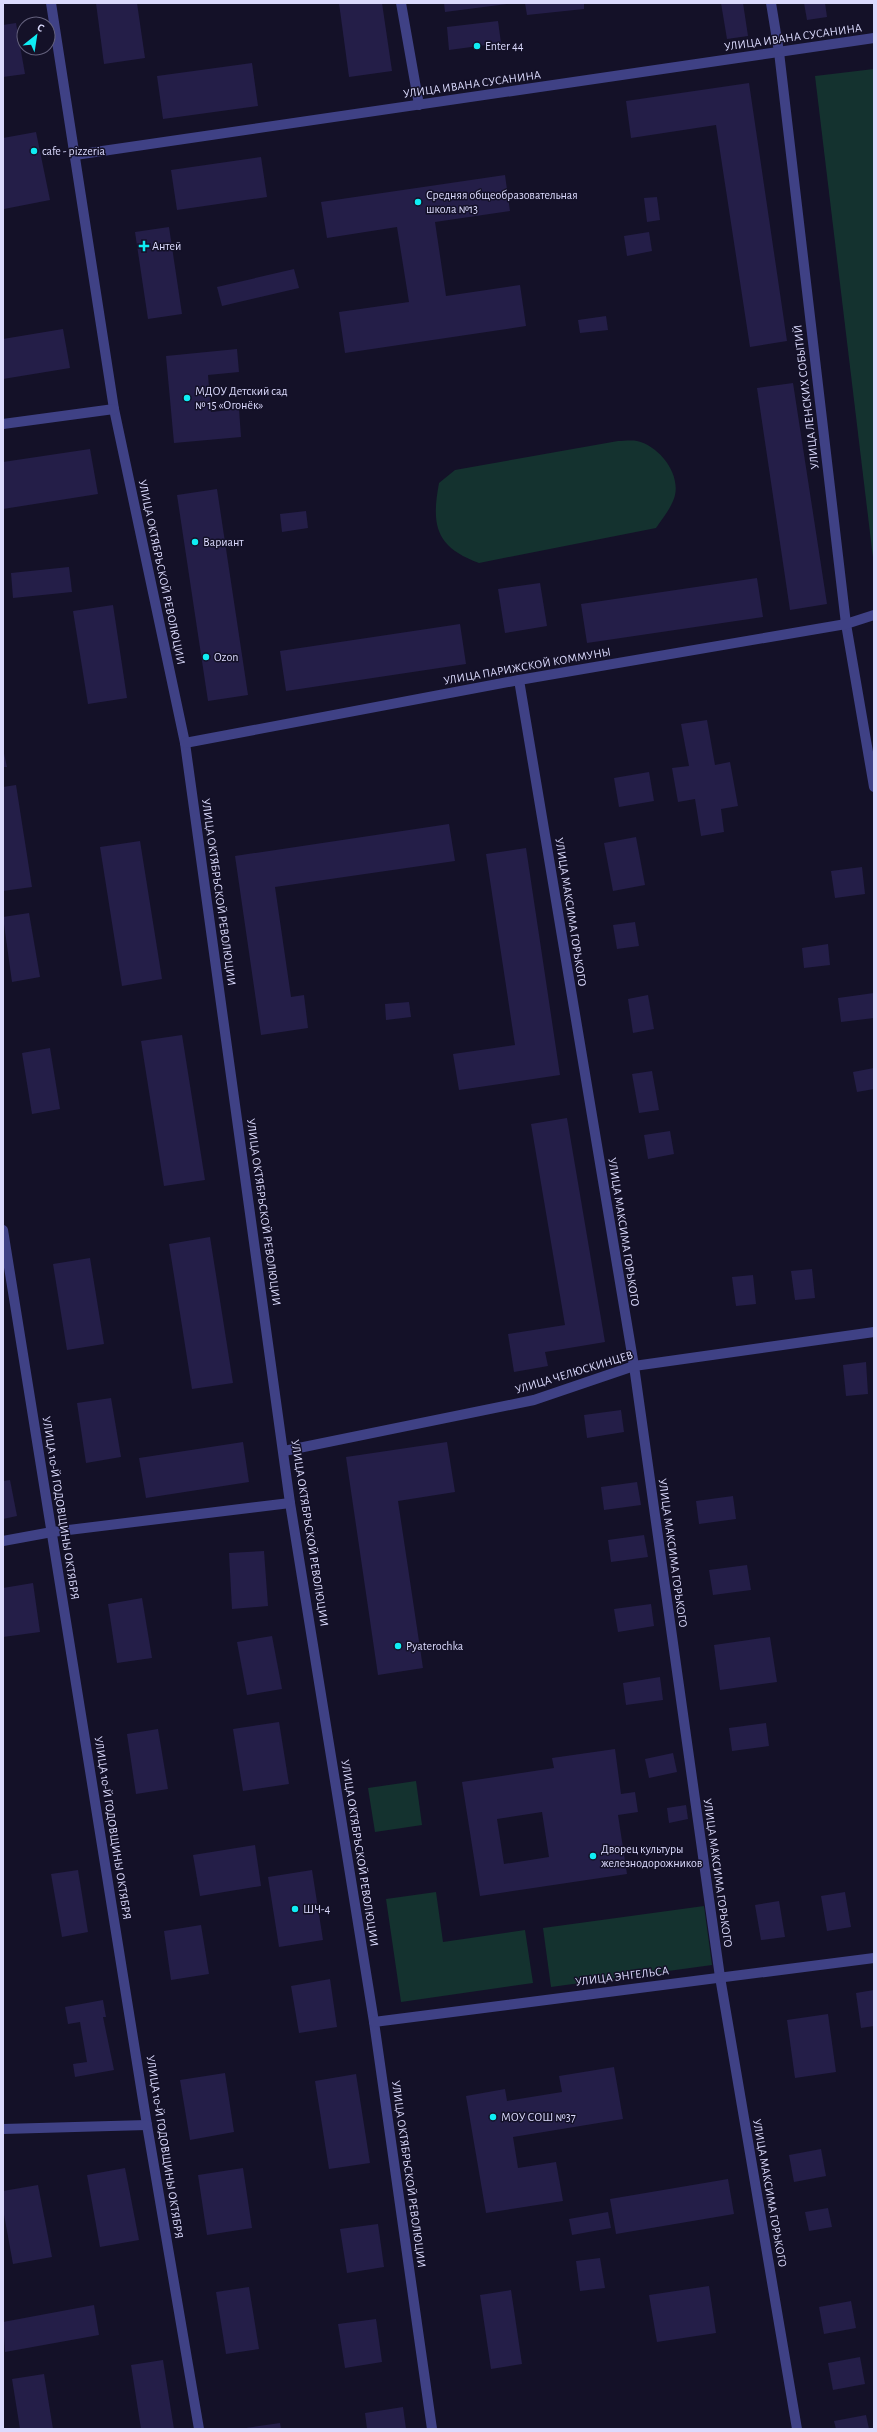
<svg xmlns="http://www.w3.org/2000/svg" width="877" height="2432" font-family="'Alegreya Sans',sans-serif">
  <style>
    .green { fill: #14322f }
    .building { fill: #241e48; fill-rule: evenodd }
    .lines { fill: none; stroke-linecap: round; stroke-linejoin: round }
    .minor { stroke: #3f4185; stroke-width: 10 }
    .poi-dot { fill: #0fedf4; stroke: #141128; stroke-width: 1.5 }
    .labels { text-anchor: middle; stroke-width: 3; stroke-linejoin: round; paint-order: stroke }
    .street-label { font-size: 12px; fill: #dbdafd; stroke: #141128 }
    .poi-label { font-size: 12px; fill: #dbdafd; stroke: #141128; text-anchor: start }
  </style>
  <rect width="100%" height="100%" fill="#141128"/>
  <g class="green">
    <polygon points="874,69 874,566 815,76"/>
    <path d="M 618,441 C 623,441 631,440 637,441 C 660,446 684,477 673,501 C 669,511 662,519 656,528 L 479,563 C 436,547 431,526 439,483 L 455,470 Z"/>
    <polygon points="416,1781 422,1825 375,1832 368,1788"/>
    <polygon points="436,1892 443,1942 525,1930 533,1983 401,2002 386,1899"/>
    <polygon points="704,1906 712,1965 551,1987 543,1928"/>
  </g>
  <g class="building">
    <polygon points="96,3 137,3 145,58 104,64"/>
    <polygon points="339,3 382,3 392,71 349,77"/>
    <polygon points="444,3 507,3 507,4 445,12"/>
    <polygon points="525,3 584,3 584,9 527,15"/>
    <polygon points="721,3 743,3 748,36 727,39"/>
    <polygon points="804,3 825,3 827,17 807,20"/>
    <polygon points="498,21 501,43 449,50 447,27"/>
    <polygon points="16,23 25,74 3,77 3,25"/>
    <polygon points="252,63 258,106 163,119 157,76"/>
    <polygon points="749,83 787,341 750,347 716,125 631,138 626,101"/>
    <polygon points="36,132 50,200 4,209 3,138"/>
    <polygon points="261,157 267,197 177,210 171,170"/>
    <polygon points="505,175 510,211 435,222 446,296 520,285 526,326 345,353 339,312 409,302 397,227 327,238 321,202"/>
    <polygon points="657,197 660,220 647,222 644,198"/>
    <polygon points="169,227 182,314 148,319 135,232"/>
    <polygon points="649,232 652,251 627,256 624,236"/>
    <polygon points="294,269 299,288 222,306 217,287"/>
    <polygon points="606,316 608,330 580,333 578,320"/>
    <polygon points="63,329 70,368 3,379 3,339"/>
    <polygon points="237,349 239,372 208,375 211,412 239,409 241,437 174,443 166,356"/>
    <polygon points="793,383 827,604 790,610 757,388"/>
    <polygon points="90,449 98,494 3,509 3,462"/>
    <polygon points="217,489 248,695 208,701 177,495"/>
    <polygon points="306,511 308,528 282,532 280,514"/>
    <polygon points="69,567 72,592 13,598 11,573"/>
    <polygon points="757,578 763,617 587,643 581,604"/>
    <polygon points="540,583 547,626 505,633 498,589"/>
    <polygon points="113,605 127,698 88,704 73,611"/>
    <polygon points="460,624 466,664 286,691 280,651"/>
    <polygon points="707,720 715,765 730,762 738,806 721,809 724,832 701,836 695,799 678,802 672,768 689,766 681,724"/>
    <polygon points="3,749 7,767 3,767"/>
    <polygon points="649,772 654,801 619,807 614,778"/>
    <polygon points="16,785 32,887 3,891 3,787"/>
    <polygon points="449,824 455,861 275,887 291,997 304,995 308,1028 261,1035 235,856"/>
    <polygon points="636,837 645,885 613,891 604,843"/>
    <polygon points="140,841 162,979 122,986 100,847"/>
    <polygon points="526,848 560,1075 459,1090 453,1054 515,1045 486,854"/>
    <polygon points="862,867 865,894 835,898 831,871"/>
    <polygon points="29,913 40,977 12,982 3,917"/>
    <polygon points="635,922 639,946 617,949 613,925"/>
    <polygon points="828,944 830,965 804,968 802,948"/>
    <polygon points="874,993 874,1018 841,1022 838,998"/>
    <polygon points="648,995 654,1029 633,1033 628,999"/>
    <polygon points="409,1002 411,1017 386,1020 385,1004"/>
    <polygon points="182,1035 205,1180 164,1186 141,1041"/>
    <polygon points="50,1048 60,1109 32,1114 22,1053"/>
    <polygon points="874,1068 874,1089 857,1092 853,1072"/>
    <polygon points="652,1071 659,1110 639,1113 632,1074"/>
    <polygon points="567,1118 605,1342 545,1352 548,1366 514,1372 508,1334 565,1325 531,1124"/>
    <polygon points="670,1131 674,1154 648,1159 644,1135"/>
    <polygon points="210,1237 233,1383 192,1389 169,1244"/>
    <polygon points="90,1258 104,1344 67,1350 53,1264"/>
    <polygon points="812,1269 815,1298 795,1300 791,1271"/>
    <polygon points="753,1275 756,1304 736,1306 732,1277"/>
    <polygon points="866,1362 868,1394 846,1396 843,1365"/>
    <polygon points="111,1398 121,1457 86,1463 77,1403"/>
    <polygon points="621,1410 624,1432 587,1438 584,1415"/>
    <polygon points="243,1442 249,1482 146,1498 139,1458"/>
    <polygon points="447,1442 455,1492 398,1501 423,1668 378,1675 346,1457"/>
    <polygon points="10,1480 17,1516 3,1519 3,1481"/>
    <polygon points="637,1482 641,1505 604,1510 601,1487"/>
    <polygon points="733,1496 736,1519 699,1524 696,1501"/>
    <polygon points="644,1535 648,1557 611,1562 608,1540"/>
    <polygon points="264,1551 268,1606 232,1609 229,1553"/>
    <polygon points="747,1565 751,1590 713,1595 709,1570"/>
    <polygon points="33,1583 40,1632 3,1637 3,1588"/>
    <polygon points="142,1598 152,1658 117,1663 108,1604"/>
    <polygon points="651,1604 654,1626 618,1632 614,1609"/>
    <polygon points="272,1636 282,1689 247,1695 237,1642"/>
    <polygon points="770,1637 777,1682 720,1690 714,1645"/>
    <polygon points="660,1677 663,1700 626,1705 623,1683"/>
    <polygon points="279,1722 289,1784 243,1791 233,1729"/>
    <polygon points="766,1723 769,1746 732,1751 729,1728"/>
    <polygon points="158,1729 168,1789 136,1794 127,1734"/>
    <path d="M 615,1749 L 621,1794 L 635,1792 L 638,1812 L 618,1815 L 627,1874 L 480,1896 L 462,1782 L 554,1768 L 552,1758 ZM 542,1812 L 549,1857 L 504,1864 L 497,1819 Z"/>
    <polygon points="673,1753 677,1772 649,1778 645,1759"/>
    <polygon points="686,1805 688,1819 669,1823 667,1808"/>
    <polygon points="255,1845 261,1886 200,1896 193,1855"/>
    <polygon points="78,1870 88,1932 62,1937 51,1874"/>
    <polygon points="312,1870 323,1940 279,1947 268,1877"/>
    <polygon points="845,1892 851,1927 827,1931 821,1896"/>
    <polygon points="779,1901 785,1937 761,1940 755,1905"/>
    <polygon points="201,1925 209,1974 171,1980 164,1931"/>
    <polygon points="330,1979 337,2027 299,2033 291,1986"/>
    <polygon points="874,1990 874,2026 861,2028 856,1993"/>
    <polygon points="103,2000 106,2017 103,2017 114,2070 75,2077 73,2064 87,2062 80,2022 68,2024 65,2007"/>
    <polygon points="828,2014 836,2072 795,2078 787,2020"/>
    <polygon points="614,2067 623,2119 513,2137 518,2168 556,2162 563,2201 486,2213 466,2096 505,2089 507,2101 562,2092 559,2076"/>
    <polygon points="225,2073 234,2132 190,2140 180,2080"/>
    <polygon points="356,2074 370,2163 329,2169 315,2081"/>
    <polygon points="821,2149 826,2176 794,2182 789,2155"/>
    <polygon points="125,2168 139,2240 100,2247 87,2175"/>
    <polygon points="243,2168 252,2228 207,2235 198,2175"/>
    <polygon points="728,2179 734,2214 616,2234 610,2199"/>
    <polygon points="38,2185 52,2257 13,2264 3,2209 3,2191"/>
    <polygon points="828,2208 832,2227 809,2231 805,2212"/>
    <polygon points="608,2212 611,2228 572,2235 569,2219"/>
    <polygon points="378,2224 384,2267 347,2273 340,2229"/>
    <polygon points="600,2258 605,2288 580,2291 576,2261"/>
    <polygon points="709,2286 716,2333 657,2342 649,2295"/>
    <polygon points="249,2287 259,2349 226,2354 216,2292"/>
    <polygon points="511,2290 522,2364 491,2369 480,2295"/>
    <polygon points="851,2301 856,2328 824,2334 819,2307"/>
    <polygon points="94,2305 99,2335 5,2352 3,2322"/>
    <polygon points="376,2319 382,2362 345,2368 338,2324"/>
    <polygon points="860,2357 865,2384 833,2390 828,2363"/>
    <polygon points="163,2360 174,2429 141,2429 131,2365"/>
    <polygon points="44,2374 53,2429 20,2429 12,2379"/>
    <polygon points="403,2407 406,2429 367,2429 365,2413"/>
    <polygon points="866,2415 869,2429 836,2429 834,2421"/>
    <polygon points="280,2423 281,2429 246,2429 246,2428"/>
  </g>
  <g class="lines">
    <g class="minor">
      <polyline points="51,3 114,409 185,743 290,1503 374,2022 432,2429"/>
      <polyline points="401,3 419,105"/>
      <polyline points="771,3 779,52 846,624 874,787"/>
      <polyline points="75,155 874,38"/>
      <polyline points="3,424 114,409"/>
      <polyline points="519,680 634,1366 720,1977 797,2429"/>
      <polyline points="185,743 519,680 846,624 874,615"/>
      <polyline points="3,1230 147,2125 199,2429"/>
      <polyline points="284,1451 534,1400 634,1366 874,1332"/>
      <polyline points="3,1541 52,1532 290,1503"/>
      <polyline points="374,2022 874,1958"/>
      <polyline points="3,2129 147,2125"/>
    </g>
  </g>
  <g class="poi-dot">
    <circle cx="477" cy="46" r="4"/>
    <circle cx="34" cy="151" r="4"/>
    <circle cx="418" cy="202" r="4"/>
    <path d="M142 240h4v4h4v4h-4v4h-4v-4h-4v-4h4z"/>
    <circle cx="187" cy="398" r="4"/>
    <circle cx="195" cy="542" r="4"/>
    <circle cx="206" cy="657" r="4"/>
    <circle cx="398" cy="1646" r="4"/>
    <circle cx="593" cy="1856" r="4"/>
    <circle cx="295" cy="1909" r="4"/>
    <circle cx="493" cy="2117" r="4"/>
  </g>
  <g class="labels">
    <g class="street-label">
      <text transform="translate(793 37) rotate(-8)" y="4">УЛИЦА ИВАНА СУСАНИНА</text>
      <text transform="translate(472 84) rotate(-8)" y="4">УЛИЦА ИВАНА СУСАНИНА</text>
      <text transform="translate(806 397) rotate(-97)" y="4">УЛИЦА ЛЕНСКИХ СОБЫТИЙ</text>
      <text transform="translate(162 572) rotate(78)" y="4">УЛИЦА ОКТЯБРЬСКОЙ РЕВОЛЮЦИИ</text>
      <text transform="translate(527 666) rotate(-10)" y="4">УЛИЦА ПАРИЖСКОЙ КОММУНЫ</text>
      <text transform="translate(219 892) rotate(82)" y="4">УЛИЦА ОКТЯБРЬСКОЙ РЕВОЛЮЦИИ</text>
      <text transform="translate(571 912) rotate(81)" y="4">УЛИЦА МАКСИМА ГОРЬКОГО</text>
      <text transform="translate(264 1212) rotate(82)" y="4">УЛИЦА ОКТЯБРЬСКОЙ РЕВОЛЮЦИИ</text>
      <text transform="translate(624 1232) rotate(81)" y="4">УЛИЦА МАКСИМА ГОРЬКОГО</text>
      <text transform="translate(574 1372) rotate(-17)" y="4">УЛИЦА ЧЕЛЮСКИНЦЕВ</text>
      <text transform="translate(61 1508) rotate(81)" y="4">УЛИЦА 10-Й ГОДОВЩИНЫ ОКТЯБРЯ</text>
      <text transform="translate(310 1533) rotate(81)" y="4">УЛИЦА ОКТЯБРЬСКОЙ РЕВОЛЮЦИИ</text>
      <text transform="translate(673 1553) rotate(82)" y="4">УЛИЦА МАКСИМА ГОРЬКОГО</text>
      <text transform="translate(113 1828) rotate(81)" y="4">УЛИЦА 10-Й ГОДОВЩИНЫ ОКТЯБРЯ</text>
      <text transform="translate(360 1853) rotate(81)" y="4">УЛИЦА ОКТЯБРЬСКОЙ РЕВОЛЮЦИИ</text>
      <text transform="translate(718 1873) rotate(82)" y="4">УЛИЦА МАКСИМА ГОРЬКОГО</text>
      <text transform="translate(622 1976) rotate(-7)" y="4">УЛИЦА ЭНГЕЛЬСА</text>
      <text transform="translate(165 2147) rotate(81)" y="4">УЛИЦА 10-Й ГОДОВЩИНЫ ОКТЯБРЯ</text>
      <text transform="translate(409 2174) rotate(82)" y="4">УЛИЦА ОКТЯБРЬСКОЙ РЕВОЛЮЦИИ</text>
      <text transform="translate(770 2193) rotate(80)" y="4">УЛИЦА МАКСИМА ГОРЬКОГО</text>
    </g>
    <g class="poi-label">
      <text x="485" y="50">Enter 44</text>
      <text x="42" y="155">cafe - pizzeria</text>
      <text x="426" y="199">Средняя общеобразовательная<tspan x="426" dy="14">школа №13</tspan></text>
      <text x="152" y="250">Антей</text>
      <text x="195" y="395">МДОУ Детский сад<tspan x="195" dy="14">№ 15 «Огонёк»</tspan></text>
      <text x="203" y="546">Вариант</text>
      <text x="214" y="661">Ozon</text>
      <text x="406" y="1650">Pyaterochka</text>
      <text x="601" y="1853">Дворец культуры<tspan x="601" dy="14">железнодорожников</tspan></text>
      <text x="303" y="1913">ШЧ-4</text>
      <text x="501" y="2121">МОУ СОШ №37</text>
    </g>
  </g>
  <rect width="877" height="2432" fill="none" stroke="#dbdafd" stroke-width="8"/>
  <g transform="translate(36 36) rotate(30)"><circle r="19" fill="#141128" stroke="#64617d"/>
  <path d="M0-3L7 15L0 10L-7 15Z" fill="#0fedf4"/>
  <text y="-6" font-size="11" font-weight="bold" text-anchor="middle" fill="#dbdafd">С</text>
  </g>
</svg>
